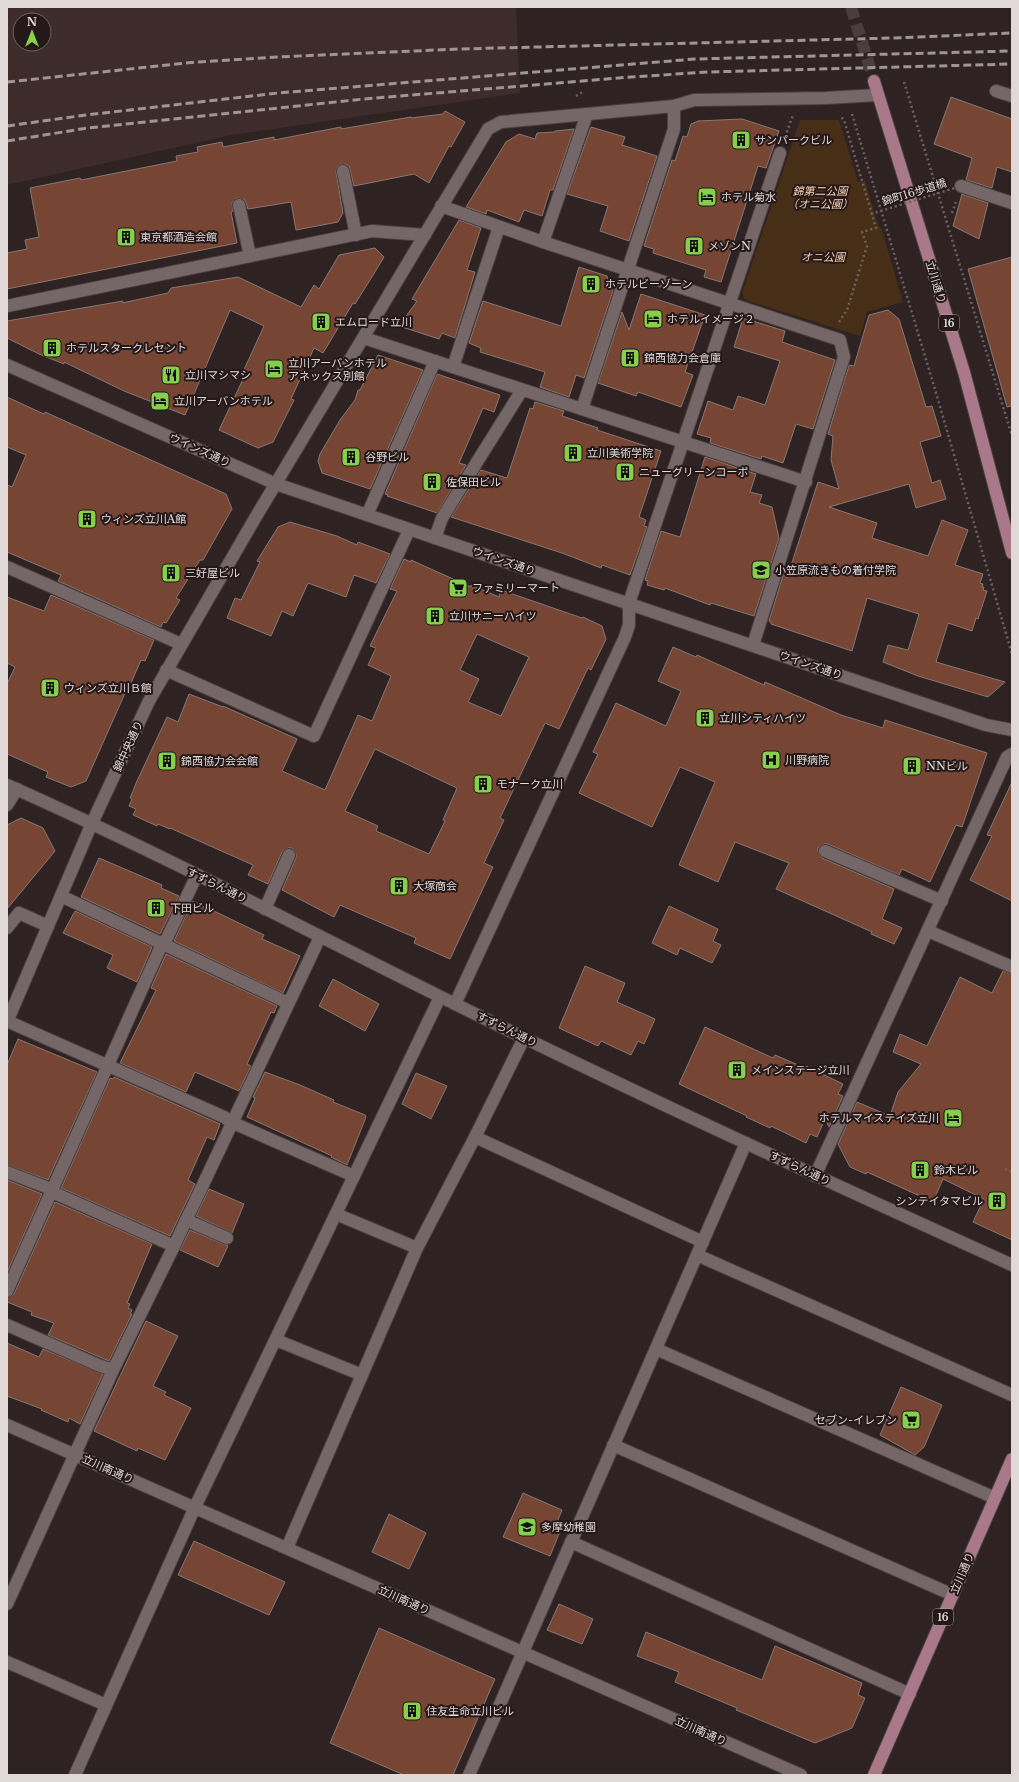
<svg xmlns="http://www.w3.org/2000/svg" width="1019" height="1782" font-family="'Libre Baskerville','Noto Sans JP',serif">
  <style>
    .built { fill: #3e2c2c; fill-rule: evenodd }
    .green { fill: #472f17 }
    .building { fill: #774533; stroke: #867874; fill-rule: evenodd }
    .lines { fill: none; stroke-linecap: round; stroke-linejoin: round }
    .major-tunnel { stroke: #493d3d; stroke-width: 12; stroke-dasharray: 12 6; stroke-linecap: butt }
    .minor-casing { stroke: #4b4041; stroke-width: 14 }
    .major-casing { stroke: #4b4041; stroke-width: 14 }
    .path { stroke: #6d6262; stroke-width: 2.5; stroke-dasharray: 2 3; stroke-linecap: butt }
    .minor { stroke: #756767; stroke-width: 12 }
    .major { stroke: #a9788a; stroke-width: 12 }
    .rail { stroke: #9f9595; stroke-width: 3; stroke-dasharray: 8 4; stroke-linecap: butt }
    .path-bridge { stroke: #6d6262; stroke-width: 2.5; stroke-dasharray: 2 3; stroke-linecap: butt }
    .labels { text-anchor: middle; stroke-width: 4; stroke-linejoin: round; paint-order: stroke }
    .shield { fill: #241819; stroke: #a89e9f; stroke-width: 1 }
    .shield-label { font-size: 10px; font-weight: bold; fill: #e1d8d8 }
    .poi-label { font-size: 11px; fill: #e1d8d8; stroke: #241819; text-anchor: start }
    .park-label { font-size: 11px; font-style: italic; fill: #f9d2af; stroke: #241819 }
    .street-label { font-size: 11px; fill: #e1d8d8; stroke: #241819 }
  </style>
  <rect width="100%" height="100%" fill="#2e2222"/>
  <path class="built" d="M 7,7 L 516,7 L 520,93 L 232,135 L 7,185 ZM 20,20 L 44,20 L 44,44 L 20,44 Z"/>
  <polygon class="green" points="800,120 839,120 858,182 865,181 877,222 882,230 903,302 867,312 860,336 745,300 742,293"/>
  <g class="building">
    <polygon points="951,97 1012,119 1012,172 997,167 992,188 966,180 972,158 934,144"/>
    <polygon points="445,111 465,122 451,147 449,146 429,183 414,174 354,186 349,166 345,164 338,166 336,172 343,213 338,222 296,230 291,202 248,209 245,200 238,198 232,202 233,211 231,212 237,243 7,289 7,253 27,249 25,240 39,237 30,188 80,178 81,180 177,161 176,156 198,152 197,147 222,142 223,147 274,137 274,140 341,127 341,129 411,117 411,118 443,114"/>
    <polygon points="742,119 779,131 766,168 758,166 721,282 704,277 706,270 653,253 654,249 644,246 672,160 675,161 683,136 687,137 691,124 698,121"/>
    <polygon points="591,127 625,137 622,145 657,156 629,241 600,231 608,206 567,194"/>
    <polygon points="574,129 553,190 550,190 542,216 524,210 519,222 487,210 486,214 466,207 506,142 519,134 535,139 537,133 555,132 555,131"/>
    <polygon points="962,194 988,203 979,239 953,226"/>
    <polygon points="459,220 481,228 467,270 475,272 455,338 442,333 439,339 399,326 417,301 412,299"/>
    <polygon points="375,248 384,257 370,280 355,304 353,303 323,353 314,348 291,399 294,400 273,442 258,448 219,430 245,375 242,374 264,326 230,310 185,415 124,391 64,362 64,364 39,354 7,338 7,321 123,301 122,303 168,293 171,288 238,277 301,307 314,285 319,289 339,255"/>
    <polygon points="1012,257 1012,406 1007,407 968,269"/>
    <polygon points="579,267 607,276 613,291 584,378 576,375 569,397 540,387 545,372 480,352 481,348 469,343 483,301 561,326"/>
    <polygon points="641,294 705,315 685,372 693,375 681,407 638,392 636,396 598,383 622,312 629,330"/>
    <polygon points="888,310 899,319 926,407 932,406 941,436 920,442 932,483 940,480 946,499 916,508 909,484 829,507 877,523 872,538 928,556 942,520 968,530 955,565 983,574 980,583 983,584 982,587 984,587 983,590 987,591 978,619 976,618 972,631 948,623 936,662 1005,682 988,697 918,676 883,662 888,645 908,650 919,614 867,598 852,651 771,624 771,622 769,621 785,569 787,578 818,482 839,489 831,460 833,436 828,434 849,365 854,366 869,315"/>
    <polygon points="743,318 785,331 782,342 835,360 813,429 796,424 783,463 762,456 761,459 710,443 711,438 697,434 708,401 733,410 738,396 765,405 780,361 734,347"/>
    <polygon points="378,355 423,370 370,489 322,473 318,461 320,454 340,420 355,400 358,390 360,390"/>
    <polygon points="437,374 500,395 494,412 483,408 459,463 466,465 437,513 387,496 388,495 385,494"/>
    <polygon points="7,397 44,414 45,412 226,494 232,509 203,560 200,560 176,598 180,600 166,623 163,622 161,627 58,581 61,575 7,552 7,485 12,487 26,455 7,447"/>
    <polygon points="535,402 564,411 562,416 598,428 597,430 661,451 639,517 646,520 644,526 647,527 630,575 602,565 601,568 562,553 451,517 481,470 507,478 530,408 533,409"/>
    <polygon points="705,457 756,474 750,492 762,495 759,503 772,507 779,538 754,616 711,603 710,605 665,588 664,590 647,585 648,581 645,580 661,531 680,537"/>
    <polygon points="290,522 337,536 357,545 358,542 390,554 376,583 354,575 346,597 308,583 293,616 282,611 271,636 227,618 235,598 241,600 260,562 257,561 278,527"/>
    <path d="M 404,559 L 411,562 L 411,560 L 471,587 L 471,585 L 499,597 L 501,590 L 582,618 L 583,617 L 602,626 L 606,639 L 591,670 L 588,668 L 559,729 L 545,723 L 500,818 L 504,820 L 484,863 L 493,867 L 450,959 L 414,943 L 416,938 L 340,905 L 334,917 L 282,890 L 296,858 L 296,854 L 292,848 L 288,848 L 282,852 L 268,884 L 248,875 L 253,865 L 170,828 L 170,829 L 158,824 L 157,826 L 133,815 L 136,809 L 129,806 L 132,799 L 130,798 L 137,781 L 167,717 L 178,722 L 189,694 L 223,707 L 223,706 L 297,739 L 282,771 L 325,790 L 358,715 L 372,721 L 391,676 L 368,665 L 376,648 L 370,646 L 397,591 L 390,589 ZM 477,634 L 529,657 L 501,716 L 468,702 L 479,679 L 460,670 ZM 375,749 L 457,788 L 443,820 L 445,821 L 429,854 L 376,831 L 378,826 L 345,811 Z"/>
    <polygon points="51,595 154,640 145,661 141,660 131,683 130,682 86,781 71,787 46,777 48,772 7,754 7,684 15,667 7,663 7,597 44,611"/>
    <polygon points="673,647 696,657 697,655 764,685 765,682 841,715 883,728 885,720 987,753 962,827 956,825 930,882 902,869 899,875 828,844 824,844 818,848 818,852 822,858 894,889 882,919 902,928 894,944 871,934 872,932 776,889 789,863 735,842 718,882 679,865 715,782 680,767 652,827 579,793 598,754 593,752 616,703 666,726 681,691 658,681"/>
    <polygon points="1012,782 1012,901 970,880 992,836 987,835"/>
    <polygon points="21,818 43,828 55,851 7,909 7,825"/>
    <polygon points="99,858 162,885 161,888 179,896 160,934 81,897"/>
    <polygon points="192,902 195,902 264,935 262,939 300,956 283,993 174,941"/>
    <polygon points="669,906 718,929 713,941 721,945 712,963 680,948 677,955 652,943"/>
    <polygon points="75,911 152,947 137,982 107,968 113,955 63,933"/>
    <polygon points="166,954 277,1006 274,1013 271,1012 247,1064 251,1066 239,1091 195,1072 186,1092 120,1063 156,990 151,988"/>
    <polygon points="585,966 625,983 617,1002 655,1019 644,1044 638,1041 631,1055 601,1041 598,1046 559,1028"/>
    <polygon points="1003,971 1012,974 1012,1240 973,1222 984,1199 943,1179 933,1202 867,1172 866,1174 850,1167 838,1144 857,1102 890,1116 898,1092 921,1064 893,1052 900,1034 927,1046 960,977 992,993"/>
    <polygon points="333,979 379,1004 365,1031 319,1006"/>
    <polygon points="705,1027 773,1058 775,1055 805,1068 806,1066 843,1084 838,1094 843,1096 829,1127 825,1119 817,1137 810,1134 806,1143 771,1126 770,1128 746,1117 747,1116 679,1084"/>
    <polygon points="18,1039 97,1072 48,1180 7,1165 7,1065"/>
    <polygon points="265,1072 300,1085 334,1100 333,1102 365,1115 366,1117 347,1165 331,1157 332,1156 247,1117 255,1098 253,1097"/>
    <polygon points="416,1073 447,1086 431,1119 402,1104"/>
    <polygon points="114,1077 220,1124 214,1140 207,1137 188,1180 195,1184 170,1236 61,1188 110,1078 113,1079"/>
    <polygon points="7,1180 42,1194 7,1273"/>
    <polygon points="209,1189 244,1204 232,1233 196,1216"/>
    <polygon points="55,1202 152,1244 127,1303 130,1304 128,1308 132,1310 130,1314 132,1314 109,1361 48,1335 54,1323 31,1315 32,1312 7,1302 7,1298 14,1294"/>
    <polygon points="190,1230 228,1246 218,1267 180,1250"/>
    <polygon points="146,1321 178,1336 153,1386 166,1392 164,1395 191,1408 165,1460 138,1448 137,1451 94,1431"/>
    <polygon points="7,1343 39,1357 43,1349 103,1374 80,1424 69,1418 68,1422 41,1410 42,1409 7,1396"/>
    <polygon points="901,1387 942,1405 924,1447 915,1455 880,1435"/>
    <polygon points="523,1493 562,1510 557,1522 563,1524 550,1556 503,1537"/>
    <polygon points="389,1514 426,1533 409,1569 372,1552"/>
    <polygon points="194,1541 285,1582 269,1615 178,1575"/>
    <polygon points="559,1604 593,1619 582,1644 547,1630"/>
    <polygon points="379,1628 495,1679 453,1775 404,1775 330,1743"/>
    <polygon points="646,1632 762,1680 775,1646 862,1683 858,1695 865,1698 852,1728 815,1743 736,1710 737,1708 675,1682 679,1672 637,1656"/>
  </g>
  <g class="lines">
    <polyline class="major-tunnel" points="851,7 874,81"/>
    <defs>
      <g id="minor">
        <polyline points="996,91 1012,96"/>
        <polyline points="343,171 356,235"/>
        <polyline points="961,186 1012,203"/>
        <polyline points="239,205 250,256"/>
        <polyline points="441,206 543,242 840,340 844,357 753,645"/>
        <polyline points="543,242 587,114"/>
        <polyline points="7,306 372,231 425,235"/>
        <polyline points="364,338 806,482"/>
        <polyline points="7,365 276,484 986,725 1012,730"/>
        <polyline points="453,367 499,227"/>
        <polyline points="582,409 674,129 674,106"/>
        <polyline points="367,515 435,361"/>
        <polyline points="435,538 442,518 522,390"/>
        <polyline points="7,567 181,644"/>
        <polyline points="166,670 314,736 409,530"/>
        <path d="M 7,785 C 154,850 296,925 439,996 C 628,1090 820,1178 1012,1265"/>
        <polyline points="7,805 17,789"/>
        <polyline points="825,851 942,901"/>
        <polyline points="61,896 288,1003"/>
        <polyline points="265,909 289,855"/>
        <polyline points="7,928 19,913 48,926"/>
        <polyline points="928,931 1012,967"/>
        <polyline points="455,1004 625,637 629,625 629,603 780,153"/>
        <polyline points="7,1021 224,1117 231,1122 354,1176"/>
        <polyline points="7,1022 92,823 149,701 254,520 488,129 501,122 674,106 694,100 826,98 878,95"/>
        <polyline points="475,1137 703,1242"/>
        <polyline points="7,1172 46,1187 52,1192 174,1246"/>
        <polyline points="815,1176 1007,757 1012,754"/>
        <polyline points="336,1214 417,1248"/>
        <polyline points="186,1220 227,1238"/>
        <polyline points="697,1255 1012,1395"/>
        <polyline points="7,1291 162,944 167,938 197,875"/>
        <polyline points="7,1325 98,1365 113,1370"/>
        <polyline points="276,1340 362,1375"/>
        <polyline points="656,1349 995,1498"/>
        <polyline points="7,1425 801,1775"/>
        <polyline points="613,1445 953,1595"/>
        <polyline points="571,1542 910,1694"/>
        <polyline points="287,1548 417,1248 475,1137 524,1038"/>
        <polyline points="7,1604 113,1370 174,1246 320,937"/>
        <polyline points="7,1662 106,1705"/>
        <polyline points="75,1775 195,1507 440,997"/>
        <polyline points="469,1775 746,1143"/>
      </g>
      <g id="major">
        <polyline points="874,81 964,372 1012,553"/>
        <polyline points="874,1775 1012,1459"/>
      </g>
    </defs>
    <use href="#minor" class="minor-casing"/>
    <use href="#major" class="major-casing"/>
    <g class="path">
      <polyline points="904,82 1012,436"/>
      <polyline points="576,96 584,91"/>
      <polyline points="852,114 934,386 1012,654"/>
      <polyline points="785,137 793,115"/>
      <polyline points="952,213 956,202"/>
      <polyline points="839,322 847,310 867,246 862,232 876,228 844,120 840,116"/>
      <polyline points="1005,1169 1012,1172"/>
    </g>
    <use href="#minor" class="minor"/>
    <use href="#major" class="major"/>
    <g class="rail">
      <polyline points="7,82 196,62 276,57 459,49 893,38 1012,33"/>
      <polyline points="7,126 86,115 278,93 695,59 1012,51"/>
      <polyline points="7,141 88,128 183,118 364,99 631,77 708,72 1012,64"/>
    </g>
    <polyline class="path-bridge" points="871,214 961,186"/>
  </g>
  <defs>
    <symbol id="building-square" viewBox="-11 -11 22 22"><rect x="-9" y="-9" width="18" height="18" rx="4" fill="#85cf4c" stroke="#241819"/><path d="M-4-6H4V6H1V3H-1V6H-4ZM-2.5-4.3h1.7v1.8h-1.7ZM.8-4.3h1.7v1.8H.8ZM-2.5-1h1.7V.8h-1.7ZM.8-1h1.7V.8H.8Z" fill="#111"/></symbol>
    <symbol id="hotel-square" viewBox="-11 -11 22 22"><rect x="-9" y="-9" width="18" height="18" rx="4" fill="#85cf4c" stroke="#241819"/><path d="M-6-4.5h1.5V1H6V5H4.5V3h-9V5H-6ZM-4 0a1.8 1.8 0 1 1 3.6 0ZM.5 0V-2.5h3Q6-2.5 6 0Z" fill="#111"/></symbol>
    <symbol id="restaurant-square" viewBox="-11 -11 22 22"><rect x="-9" y="-9" width="18" height="18" rx="4" fill="#85cf4c" stroke="#241819"/><path d="M-5-6h1v4h1v-4h1v4h1v-4h1v5L-1.5 .5V6h-2V.5L-5-1ZM5-6V6H3V1.5H1.5Q1.5-4 5-6Z" fill="#111"/></symbol>
    <symbol id="school-square" viewBox="-11 -11 22 22"><rect x="-9" y="-9" width="18" height="18" rx="4" fill="#85cf4c" stroke="#241819"/><path d="M0-5L7-2L0 1L-7-2ZM-4 1L0 2.5L4 1V4Q0 6-4 4Z" fill="#111"/></symbol>
    <symbol id="supermarket-square" viewBox="-11 -11 22 22"><rect x="-9" y="-9" width="18" height="18" rx="4" fill="#85cf4c" stroke="#241819"/><path d="M-6-5.5h2.5l.6 2H6L4.5 2H-2.5L-4.4-4H-6ZM-1.5 3.2a1.3 1.3 0 1 0 .1 0ZM3 3.2a1.3 1.3 0 1 0 .1 0Z" fill="#111"/></symbol>
    <symbol id="hospital-square" viewBox="-11 -11 22 22"><rect x="-9" y="-9" width="18" height="18" rx="4" fill="#85cf4c" stroke="#241819"/><path d="M-5-5h3v3.5h4V-5h3V5h-3V1.5h-4V5h-3Z" fill="#111"/></symbol>
  </defs>
  <g fill-rule="evenodd">
    <use href="#building-square" x="730" y="129" width="22" height="22"/>
    <use href="#hotel-square" x="696" y="186" width="22" height="22"/>
    <use href="#building-square" x="115" y="226" width="22" height="22"/>
    <use href="#building-square" x="683" y="235" width="22" height="22"/>
    <use href="#building-square" x="580" y="273" width="22" height="22"/>
    <use href="#hotel-square" x="642" y="308" width="22" height="22"/>
    <use href="#building-square" x="310" y="311" width="22" height="22"/>
    <use href="#building-square" x="41" y="337" width="22" height="22"/>
    <use href="#building-square" x="619" y="347" width="22" height="22"/>
    <use href="#hotel-square" x="263" y="358" width="22" height="22"/>
    <use href="#restaurant-square" x="160" y="364" width="22" height="22"/>
    <use href="#hotel-square" x="149" y="390" width="22" height="22"/>
    <use href="#building-square" x="562" y="442" width="22" height="22"/>
    <use href="#building-square" x="340" y="446" width="22" height="22"/>
    <use href="#building-square" x="614" y="461" width="22" height="22"/>
    <use href="#building-square" x="421" y="471" width="22" height="22"/>
    <use href="#building-square" x="76" y="508" width="22" height="22"/>
    <use href="#school-square" x="750" y="559" width="22" height="22"/>
    <use href="#building-square" x="160" y="562" width="22" height="22"/>
    <use href="#supermarket-square" x="447" y="577" width="22" height="22"/>
    <use href="#building-square" x="424" y="605" width="22" height="22"/>
    <use href="#building-square" x="39" y="677" width="22" height="22"/>
    <use href="#building-square" x="694" y="707" width="22" height="22"/>
    <use href="#hospital-square" x="760" y="749" width="22" height="22"/>
    <use href="#building-square" x="156" y="750" width="22" height="22"/>
    <use href="#building-square" x="901" y="755" width="22" height="22"/>
    <use href="#building-square" x="472" y="773" width="22" height="22"/>
    <use href="#building-square" x="388" y="875" width="22" height="22"/>
    <use href="#building-square" x="145" y="897" width="22" height="22"/>
    <use href="#building-square" x="726" y="1059" width="22" height="22"/>
    <use href="#hotel-square" x="942" y="1107" width="22" height="22"/>
    <use href="#building-square" x="909" y="1159" width="22" height="22"/>
    <use href="#building-square" x="986" y="1190" width="22" height="22"/>
    <use href="#supermarket-square" x="900" y="1409" width="22" height="22"/>
    <use href="#school-square" x="516" y="1516" width="22" height="22"/>
    <use href="#building-square" x="401" y="1700" width="22" height="22"/>
  </g>
  <g class="labels">
    <g class="shield">
      <rect x="939" y="315" width="20" height="16" rx="3"/>
      <rect x="933" y="1609" width="20" height="16" rx="3"/>
    </g>
    <g class="shield-label">
      <text x="949" y="327">16</text>
      <text x="943" y="1621">16</text>
    </g>
    <g class="poi-label">
      <text x="755" y="144">サンパークビル</text>
      <text x="721" y="201">ホテル菊水</text>
      <text x="140" y="241">東京都酒造会館</text>
      <text x="708" y="250">メゾンN</text>
      <text x="605" y="288">ホテルビーゾーン</text>
      <text x="667" y="323">ホテルイメージ２</text>
      <text x="335" y="326">エムロード立川</text>
      <text x="66" y="352">ホテルスタークレセント</text>
      <text x="644" y="362">錦西協力会倉庫</text>
      <text x="288" y="367">立川アーバンホテル<tspan x="288" dy="13">アネックス別館</tspan></text>
      <text x="185" y="379">立川マシマシ</text>
      <text x="174" y="405">立川アーバンホテル</text>
      <text x="587" y="457">立川美術学院</text>
      <text x="365" y="461">谷野ビル</text>
      <text x="639" y="476">ニューグリーンコーポ</text>
      <text x="446" y="486">佐保田ビル</text>
      <text x="101" y="523">ウィンズ立川A館</text>
      <text x="775" y="574">小笠原流きもの着付学院</text>
      <text x="185" y="577">三好屋ビル</text>
      <text x="472" y="592">ファミリーマート</text>
      <text x="449" y="620">立川サニーハイツ</text>
      <text x="64" y="692">ウィンズ立川Ｂ館</text>
      <text x="719" y="722">立川シティハイツ</text>
      <text x="785" y="764">川野病院</text>
      <text x="181" y="765">錦西協力会会館</text>
      <text x="926" y="770">NNビル</text>
      <text x="497" y="788">モナーク立川</text>
      <text x="413" y="890">大塚商会</text>
      <text x="170" y="912">下田ビル</text>
      <text x="751" y="1074">メインステージ立川</text>
      <text x="939" y="1122" text-anchor="end">ホテルマイステイズ立川</text>
      <text x="934" y="1174">鈴木ビル</text>
      <text x="983" y="1205" text-anchor="end">シンテイタマビル</text>
      <text x="897" y="1424" text-anchor="end">セブン-イレブン</text>
      <text x="541" y="1531">多摩幼稚園</text>
      <text x="426" y="1715">住友生命立川ビル</text>
    </g>
    <g class="park-label">
      <text x="820" y="195">錦第二公園<tspan x="820" dy="13">（オニ公園）</tspan></text>
      <text x="823" y="261">オニ公園</text>
    </g>
    <g class="street-label">
      <text transform="translate(914 192) rotate(-17)" y="4">錦町16歩道橋</text>
      <text transform="translate(936 282) rotate(73)" y="4">立川通り</text>
      <text transform="translate(200 450) rotate(24)" y="4">ウインズ通り</text>
      <text transform="translate(504 561) rotate(19)" y="4">ウインズ通り</text>
      <text transform="translate(811 665) rotate(19)" y="4">ウインズ通り</text>
      <text transform="translate(128 746) rotate(-65)" y="4">錦中央通り</text>
      <text transform="translate(217 885) rotate(26)" y="4">すずらん通り</text>
      <text transform="translate(507 1029) rotate(26)" y="4">すずらん通り</text>
      <text transform="translate(800 1168) rotate(25)" y="4">すずらん通り</text>
      <text transform="translate(108 1469) rotate(24)" y="4">立川南通り</text>
      <text transform="translate(962 1573) rotate(-67)" y="4">立川通り</text>
      <text transform="translate(404 1600) rotate(24)" y="4">立川南通り</text>
      <text transform="translate(701 1731) rotate(24)" y="4">立川南通り</text>
    </g>
  </g>
  <rect width="1019" height="1782" fill="none" stroke="#e1d8d8" stroke-width="16"/>
  <g transform="translate(32 32)"><circle r="19" fill="#241819" stroke="#706565"/>
  <path d="M0-3L7 15L0 10L-7 15Z" fill="#85cf4c"/>
  <text y="-6" font-size="11" font-weight="bold" text-anchor="middle" fill="#e1d8d8">N</text>
  </g>
</svg>
